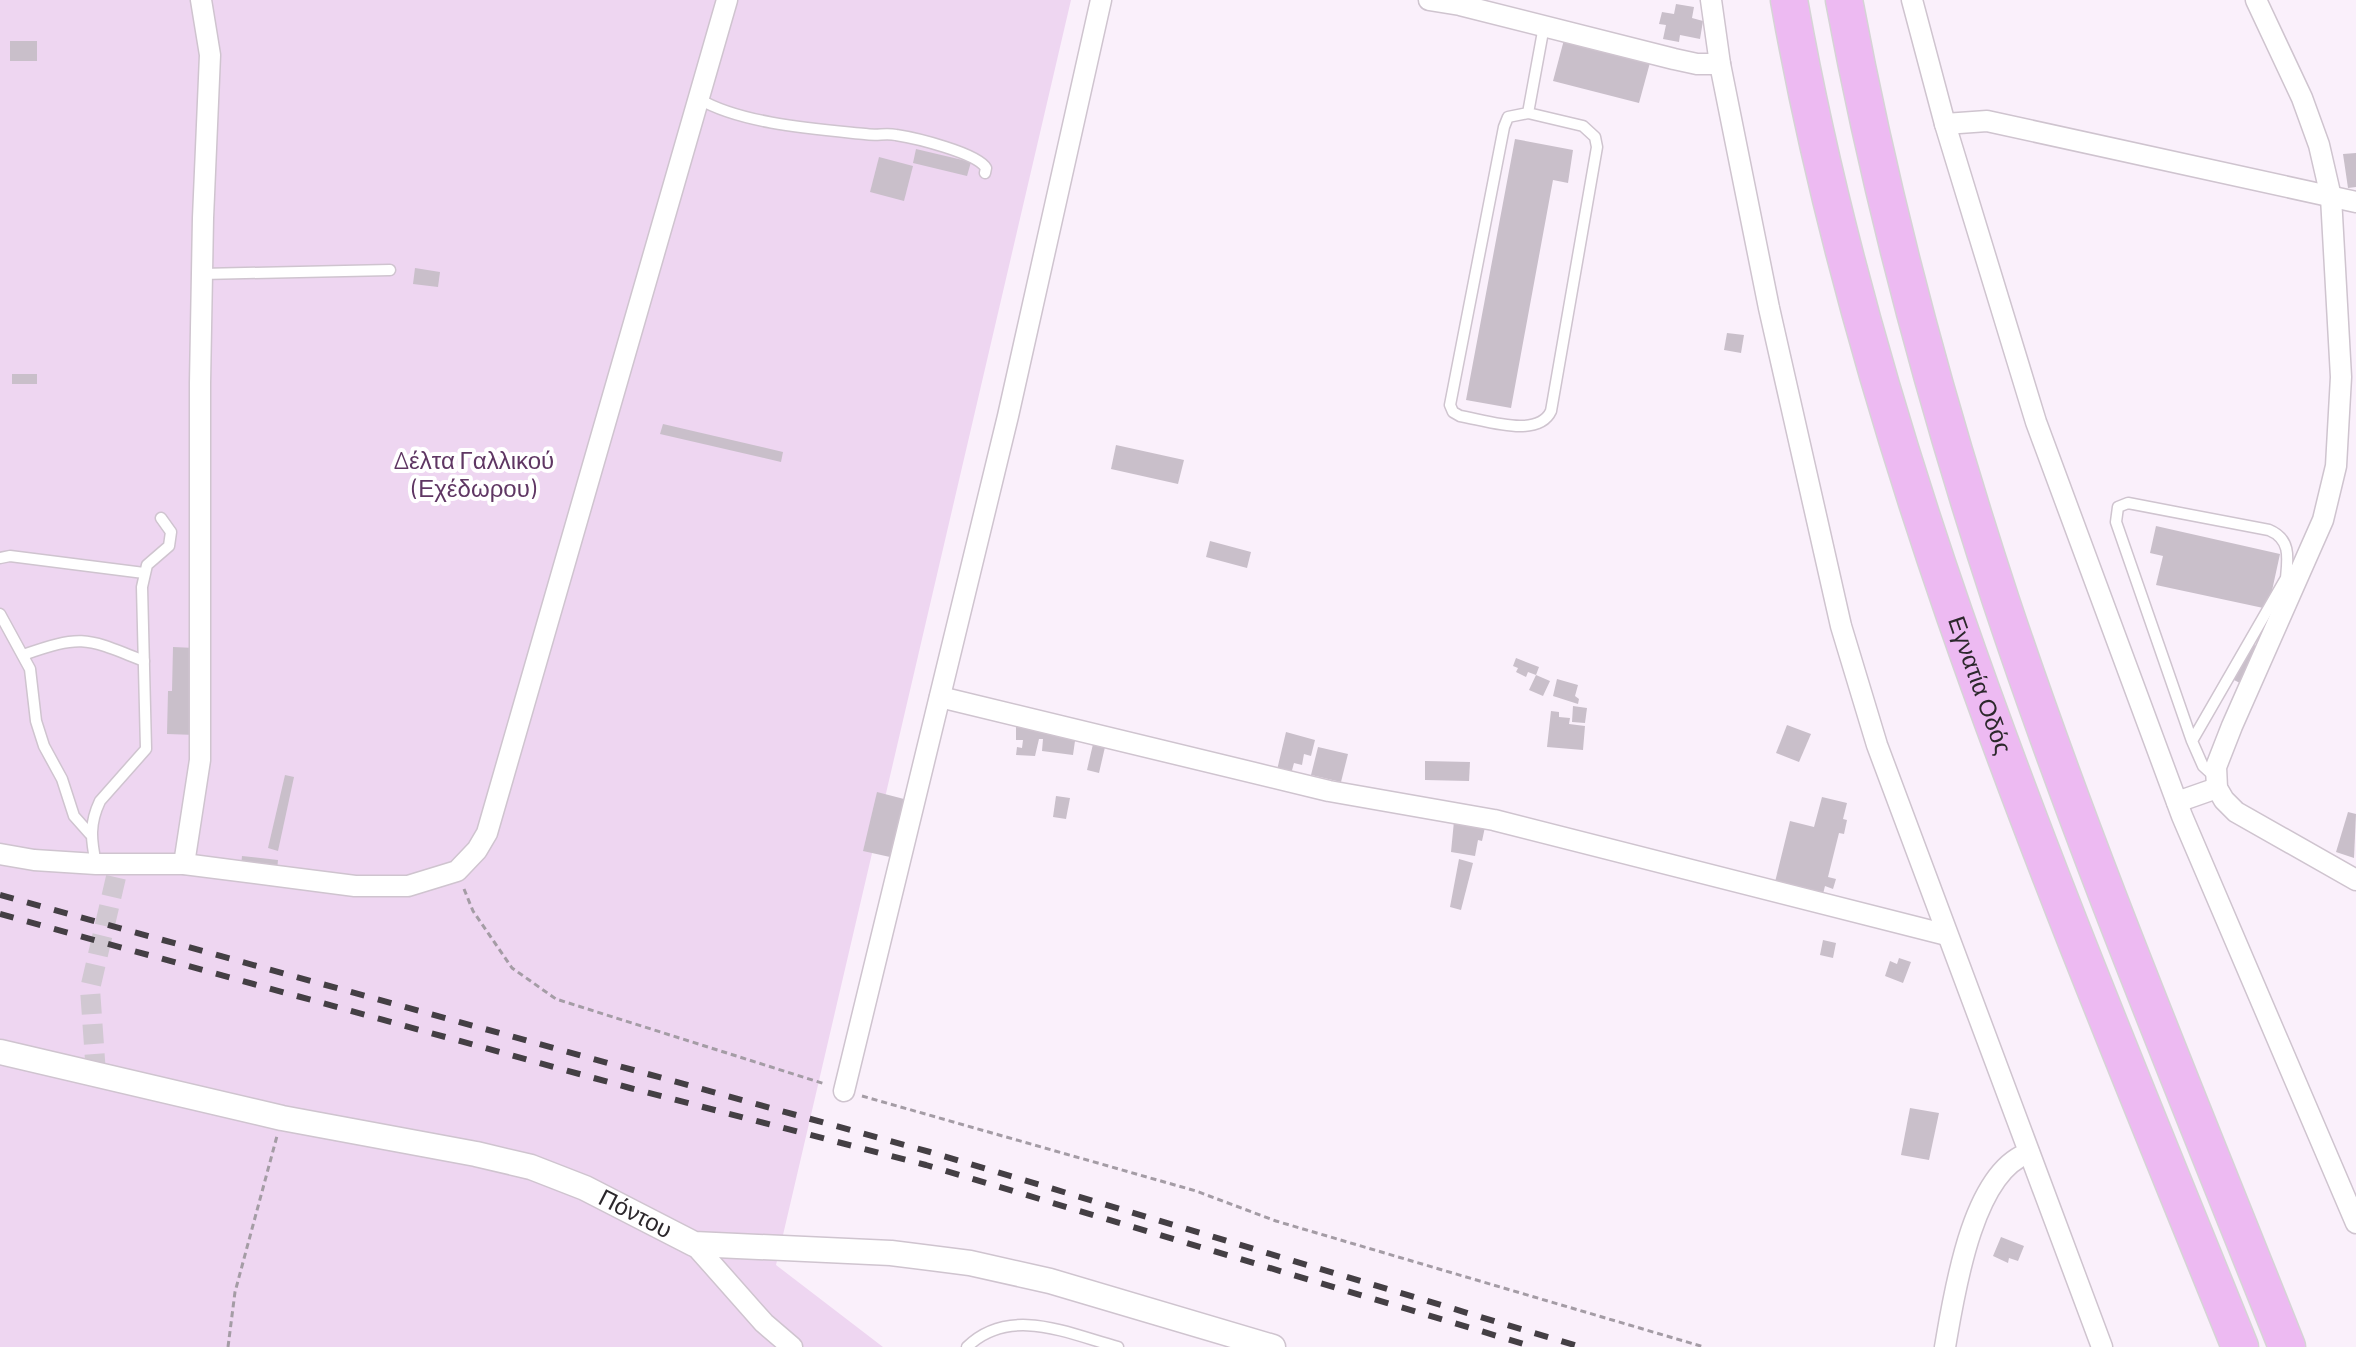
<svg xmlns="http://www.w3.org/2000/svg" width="2356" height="1347" font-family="Barlow,sans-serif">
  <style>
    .green { fill: #eed6f1 }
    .building { fill: #c9bfca }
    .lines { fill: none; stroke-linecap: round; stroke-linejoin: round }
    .minor-tunnel { stroke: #d1c8d2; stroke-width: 20; stroke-dasharray: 20 10; stroke-linecap: butt }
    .service-casing { stroke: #cfc4cf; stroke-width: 13 }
    .minor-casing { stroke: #cfc4cf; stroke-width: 23 }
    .tertiary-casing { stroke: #cfc4cf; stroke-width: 27 }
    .motorway-casing { stroke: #d5d4d5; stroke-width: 39 }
    .path { stroke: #a49ca5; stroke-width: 3; stroke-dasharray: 6 4; stroke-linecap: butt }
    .service { stroke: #fff; stroke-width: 10 }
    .minor { stroke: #fff; stroke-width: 20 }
    .tertiary { stroke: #fff; stroke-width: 24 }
    .motorway { stroke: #edbaf2; stroke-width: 36 }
    .rail { stroke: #443f44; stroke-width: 6; stroke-dasharray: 14 14; stroke-linecap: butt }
    .labels { text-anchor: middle; stroke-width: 8; stroke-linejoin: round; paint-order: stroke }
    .park-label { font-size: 24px; fill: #5f3663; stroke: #fff }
    .street-label { font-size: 24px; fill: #2c282c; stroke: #fff }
  </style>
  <rect width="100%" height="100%" fill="#faf0fb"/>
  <polygon class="green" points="0,0 1071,0 776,1265 883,1347 0,1347"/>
  <g class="building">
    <polygon points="1676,4 1694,7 1692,18 1703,21 1700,39 1680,35 1679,42 1663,39 1666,25 1659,24 1662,12 1674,14"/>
    <polygon points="1565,36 1651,59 1639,103 1553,81"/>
    <rect x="10" y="41" width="27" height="20"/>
    <polygon points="1515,139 1573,150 1568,183 1553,180 1511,408 1466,400"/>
    <polygon points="916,149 971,162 967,176 913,163"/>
    <polygon points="2356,153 2356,187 2348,188 2343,154"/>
    <polygon points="879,157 913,166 904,201 870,192"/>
    <polygon points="415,268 440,272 438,287 413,284"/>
    <polygon points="1727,333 1744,335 1741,353 1724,350"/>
    <rect x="12" y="374" width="25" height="10"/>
    <polygon points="663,424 783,452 781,462 660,434"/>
    <polygon points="1116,445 1184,460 1178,484 1111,469"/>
    <polygon points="2156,526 2280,554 2268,609 2156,585 2163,556 2150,553"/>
    <polygon points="1210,541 1251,552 1247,568 1206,557"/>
    <polygon points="2252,644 2266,651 2248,687 2234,680"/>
    <polygon points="173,647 195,648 196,735 167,734 168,691 172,691"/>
    <polygon points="1516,658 1539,667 1536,675 1528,672 1526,677 1516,672 1518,668 1513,666"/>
    <polygon points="1536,675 1550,681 1543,696 1529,690"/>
    <polygon points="1557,679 1578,685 1575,696 1579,699 1578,704 1553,696"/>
    <polygon points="1573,706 1587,708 1585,723 1572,722"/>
    <polygon points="1551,711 1559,712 1559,717 1570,718 1569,724 1585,726 1583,750 1547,747"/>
    <polygon points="1016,725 1076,734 1073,755 1042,751 1043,739 1039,739 1035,756 1016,755 1017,747 1022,748 1023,740 1016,740"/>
    <polygon points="1787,725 1811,734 1799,762 1776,753"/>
    <polygon points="1286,732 1315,740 1311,756 1304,754 1302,765 1294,763 1291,774 1277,770"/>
    <polygon points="1093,744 1105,747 1099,773 1087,770"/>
    <polygon points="1318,747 1348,754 1341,782 1311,775"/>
    <polygon points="1425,761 1470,762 1469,781 1425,780"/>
    <polygon points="285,775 294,777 278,851 268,848"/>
    <polygon points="877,792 904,799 890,857 863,851"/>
    <polygon points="1056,796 1070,798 1066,819 1053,817"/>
    <polygon points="1822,797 1847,803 1843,819 1847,820 1844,834 1839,833 1828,877 1836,879 1833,889 1825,886 1823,894 1775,882 1790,821 1814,827"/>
    <polygon points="2348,812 2356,814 2354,858 2336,852"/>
    <polygon points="1454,821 1485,827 1482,841 1478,840 1475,856 1451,852"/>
    <polygon points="242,856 278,860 277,870 241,866"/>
    <polygon points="1459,859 1473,863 1461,910 1450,907"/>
    <polygon points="1823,940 1836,943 1833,958 1820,955"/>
    <polygon points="1899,958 1911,962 1903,983 1885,976 1890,961 1897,964"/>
    <polygon points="1910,1108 1939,1113 1929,1160 1901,1155"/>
    <polygon points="2001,1237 2024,1246 2018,1261 2009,1258 2008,1263 1993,1256"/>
  </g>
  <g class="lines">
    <polyline class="minor-tunnel" points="96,1074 90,989 119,864"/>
    <defs>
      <g id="service">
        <path d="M 699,99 C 742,124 815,129 865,134 C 876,136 886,133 896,135 C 916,138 977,153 986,168 L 985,173"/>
        <path d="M 1528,113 L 1508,117 L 1504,127 L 1450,405 L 1453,412 L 1460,416 C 1485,420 1538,439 1551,411 L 1597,147 L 1595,137 L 1583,126 L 1528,113 L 1544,26"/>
        <polyline points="202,274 390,270"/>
        <polyline points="0,558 10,556 144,573"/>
        <polyline points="0,614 30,669 36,721 44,746 62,779 74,816 90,834"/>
        <path d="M 23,655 C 83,634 86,638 144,661"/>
        <path d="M 2192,741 L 2286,578 C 2288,558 2291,539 2269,530 L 2128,503 L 2118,507 L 2116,522 L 2192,741 L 2203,766 L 2215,777"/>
        <path d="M 96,864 C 91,840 89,824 100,801 L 146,749 L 142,587 L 147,565 L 169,546 L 171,532 L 161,518"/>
        <path d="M 967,1347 C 1010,1305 1069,1334 1118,1347"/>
      </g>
      <g id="minor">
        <polyline points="1429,0 1460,5 1674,59 1697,64 1720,64"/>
        <polyline points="1711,0 1720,64 1769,308 1841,626 1877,745 2102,1347"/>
        <polyline points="1912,0 1945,124 2036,422 2182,816 2356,1223"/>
        <polyline points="2256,0 2302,98 2319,145 2331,197 2341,377 2336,466 2323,520 2232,726 2216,767 2217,788 2224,800 2236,812 2356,880"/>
        <polyline points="1945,124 1987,121 2356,202"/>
        <polyline points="940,697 1329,791 1494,820 1947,935"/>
        <polyline points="2177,802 2217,788"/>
        <polyline points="0,854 34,860 96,864 184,864 355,886 408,886 457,871 477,850 487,833 727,0"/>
        <polyline points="184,864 200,760 200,383 203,218 210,55 201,0"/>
        <polyline points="844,1091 1008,416 1101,0"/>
        <polyline points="694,1244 764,1323 792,1347"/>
        <path d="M 1945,1347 C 1954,1295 1972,1171 2029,1153"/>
      </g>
      <g id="tertiary">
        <path id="s1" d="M 0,1052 L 282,1118 L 476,1154 L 531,1167 L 585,1188 L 694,1244 L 891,1253 L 970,1263 L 1050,1281 L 1273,1347"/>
      </g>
      <g id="motorway">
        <path id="s2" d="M 1789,0 C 1872,469 2063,908 2240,1347"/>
        <path d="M 1844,0 C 1882,203 1936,404 2001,601 C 2085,853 2189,1100 2287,1347"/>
      </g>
    </defs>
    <use href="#service" class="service-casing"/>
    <use href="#minor" class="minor-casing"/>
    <use href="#tertiary" class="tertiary-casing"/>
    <use href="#motorway" class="motorway-casing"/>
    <g class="path">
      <polyline points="464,889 473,911 512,968 556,999 825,1084"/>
      <polyline points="862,1096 1196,1191 1276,1221 1704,1347"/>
      <polyline points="228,1347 235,1292 277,1136"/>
    </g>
    <use href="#service" class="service"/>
    <use href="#minor" class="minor"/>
    <use href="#tertiary" class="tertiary"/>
    <use href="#motorway" class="motorway"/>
    <g class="rail">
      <polyline points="0,895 930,1152 1581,1347"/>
      <polyline points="0,914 630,1088 926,1165 1534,1347"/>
    </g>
  </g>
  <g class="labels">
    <g class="park-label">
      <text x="474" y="469">Δέλτα Γαλλικού<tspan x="474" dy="28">(Εχέδωρου)</tspan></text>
    </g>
    <g class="street-label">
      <text dy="8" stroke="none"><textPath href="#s2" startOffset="712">Εγνατία Οδός</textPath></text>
      <text dy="8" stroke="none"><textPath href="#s1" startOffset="658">Πόντου</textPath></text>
    </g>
  </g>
</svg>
